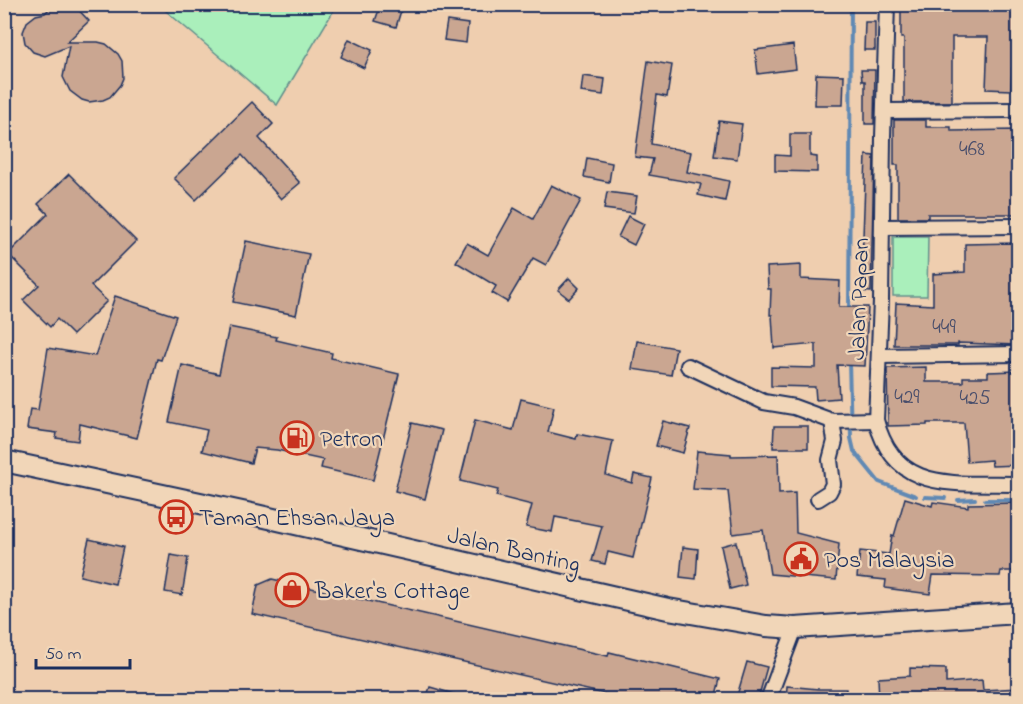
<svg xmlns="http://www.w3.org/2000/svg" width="1023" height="704" font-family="'Indie Flower',sans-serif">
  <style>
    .green { fill: #aaefbb; stroke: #628f8c; stroke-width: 1.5 }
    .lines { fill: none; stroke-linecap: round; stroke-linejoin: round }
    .stream { stroke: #6189b4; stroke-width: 4 }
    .building { fill: #caa691; stroke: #1b2f5e; stroke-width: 1.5 }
    .minor-casing { stroke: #1b2f5e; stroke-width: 18 }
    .secondary-casing { stroke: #1b2f5e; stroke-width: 24 }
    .minor { stroke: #f1d6b8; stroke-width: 14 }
    .secondary { stroke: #f1d6b8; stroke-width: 20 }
    .labels { text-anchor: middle; stroke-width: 4.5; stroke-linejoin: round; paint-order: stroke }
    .number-label { font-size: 21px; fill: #474d6b }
    .street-label { font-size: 24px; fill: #1b2f5e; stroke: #f1d6b8 }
    .poi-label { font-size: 24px; fill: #1b2f5e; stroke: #f1d6b8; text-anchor: start }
  </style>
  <rect width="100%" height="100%" fill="#efceaf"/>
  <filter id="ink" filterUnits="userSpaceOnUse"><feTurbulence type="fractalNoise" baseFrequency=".0167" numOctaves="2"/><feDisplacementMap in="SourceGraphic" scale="12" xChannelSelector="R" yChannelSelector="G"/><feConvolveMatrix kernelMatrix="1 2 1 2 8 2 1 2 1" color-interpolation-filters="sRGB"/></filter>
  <g filter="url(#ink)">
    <g class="green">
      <polygon points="159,5 337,5 277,105"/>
      <polygon points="893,237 928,237 927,296 893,296"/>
    </g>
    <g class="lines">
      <g class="stream">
        <polyline points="849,311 851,4"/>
        <polyline points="849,361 851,438 854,451 879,482 916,496"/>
        <polyline points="925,497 945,498"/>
        <polyline points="958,500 975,499"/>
        <polyline points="985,500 1018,500"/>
      </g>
    </g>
    <g class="building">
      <polygon points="54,4 73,4 89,21 67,42 98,42 106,44 118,54 122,61 123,78 120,85 110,97 103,100 89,102 82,100 70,91 63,77 69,46 45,56 33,52 25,43 23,32 27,22 36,15 45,13"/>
      <polygon points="381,4 403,4 396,27 375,21"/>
      <polygon points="901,4 1018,4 1018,68 1012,68 1011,90 986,89 988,37 952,37 952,102 904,102 904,38 901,38"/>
      <polygon points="447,21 468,24 466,43 444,40"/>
      <polygon points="865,22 875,22 875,50 864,50"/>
      <polygon points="349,39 372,50 364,68 341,57"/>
      <polygon points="793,45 796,69 758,74 755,50"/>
      <polygon points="648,61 672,65 667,97 657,95 651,144 691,152 687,172 729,181 725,201 698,195 701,184 649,175 653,159 635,157"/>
      <polygon points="861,70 875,70 874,124 865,124 865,81 862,81"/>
      <polygon points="816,74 844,75 843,105 815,105"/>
      <polygon points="583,76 605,79 603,95 581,92"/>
      <polygon points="252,102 273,124 259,138 300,183 281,199 242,155 196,200 174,178"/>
      <polygon points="894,120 926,120 926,127 951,127 951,131 1018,130 1018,214 928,214 928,218 898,218 898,165 894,165"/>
      <polygon points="719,121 742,124 737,159 714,156"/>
      <polygon points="790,134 810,134 810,156 817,157 817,172 775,171 775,155 790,156"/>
      <polygon points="866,155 874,156 871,292 861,291"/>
      <polygon points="587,158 612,163 609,182 584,177"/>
      <polygon points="69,174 136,241 91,286 107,301 73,335 57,319 50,327 23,300 39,285 8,254 48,214 38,204"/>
      <polygon points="551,185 581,200 546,265 533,258 507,302 492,293 496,286 456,262 467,243 488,255 514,208 533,219"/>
      <polygon points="607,192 637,196 634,213 604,209"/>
      <polygon points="628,216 644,224 634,245 618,237"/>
      <polygon points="246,241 309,254 296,315 233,302"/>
      <polygon points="1015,243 1016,303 1018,303 1018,345 958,343 958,345 894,345 896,303 933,305 933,274 965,272 965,244"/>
      <polygon points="801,265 801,279 840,281 839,307 868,307 865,366 837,365 839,398 816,400 815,387 771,386 771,367 816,368 816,344 774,348 772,315 770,315 771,289 768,289 767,267"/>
      <polygon points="569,278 579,288 569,299 558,290"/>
      <polygon points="115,296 176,316 161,360 157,359 137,438 80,424 78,441 56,438 57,433 27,429 30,409 38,410 48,348 95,356"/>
      <polygon points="229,327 277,337 276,340 332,353 331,358 399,374 373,480 321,468 323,460 277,450 255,448 251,463 202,451 207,430 169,422 182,365 219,374"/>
      <polygon points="637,341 676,348 671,375 632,369"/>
      <polygon points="926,367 926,382 963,382 963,377 988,377 988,372 1018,371 1018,465 992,466 991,460 967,462 964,423 927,423 927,425 888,426 887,368"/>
      <polygon points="521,399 554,407 548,432 576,439 577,434 613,441 606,475 632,483 634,474 652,478 633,558 608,552 605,564 592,561 602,526 555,517 552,532 526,527 532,505 496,496 498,490 460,481 475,420 513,430"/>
      <polygon points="663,421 690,428 683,453 656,446"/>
      <polygon points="412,423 442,430 425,499 395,491"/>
      <polygon points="774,426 808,426 808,448 773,448"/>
      <polygon points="697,451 731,454 731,456 778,455 779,494 795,493 796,533 839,544 836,580 770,574 763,530 733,534 728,491 693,489"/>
      <polygon points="905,498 932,506 933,502 968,507 968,504 1018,503 1018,571 1001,571 1000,576 933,575 930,594 885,588 886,580 857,577 860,551 889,554 892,535 894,536"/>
      <polygon points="89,539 123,547 115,584 80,576"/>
      <polygon points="736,542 746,585 730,589 721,546"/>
      <polygon points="683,547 698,549 696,579 680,577"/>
      <polygon points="171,555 188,558 182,595 165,592"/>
      <polygon points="272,579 608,656 609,652 720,679 715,699 627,699 252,614 258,585"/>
      <polygon points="747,662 767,667 758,699 736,699"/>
      <polygon points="910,668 946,669 946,683 982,680 983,690 1018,688 1018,699 879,699 878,678 910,676"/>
      <polygon points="787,686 818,689 846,689 846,699 786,699"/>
      <polygon points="430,687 464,697 464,699 426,699"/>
    </g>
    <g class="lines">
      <defs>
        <g id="minor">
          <path d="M 887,4 L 883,137 L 881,301 L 876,420 C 895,495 956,482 1018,484"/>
          <polyline points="885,111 1018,110"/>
          <polyline points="883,227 1018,226"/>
          <polyline points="880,356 1018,354"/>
          <polyline points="688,366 764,402 794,407 832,421 876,420"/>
          <polyline points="818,499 829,492 833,484 830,460 835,441 832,421"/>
          <polyline points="768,700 795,628"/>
        </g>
        <polyline id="secondary" points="4,461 256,515 668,609 766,626 795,628 1018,613"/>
      </defs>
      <use href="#minor" class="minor-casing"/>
      <use href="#secondary" class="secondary-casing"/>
      <use href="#minor" class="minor"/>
      <use href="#secondary" class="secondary"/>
    </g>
  </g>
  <defs>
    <symbol id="fuel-ring" viewBox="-11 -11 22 22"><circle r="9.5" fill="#f1d6b8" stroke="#c8321e" stroke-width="1.5"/><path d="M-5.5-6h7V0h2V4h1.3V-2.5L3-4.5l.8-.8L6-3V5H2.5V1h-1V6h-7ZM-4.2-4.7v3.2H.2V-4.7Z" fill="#c8321e"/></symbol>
    <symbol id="bus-ring" viewBox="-11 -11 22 22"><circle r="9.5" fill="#f1d6b8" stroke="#c8321e" stroke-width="1.5"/><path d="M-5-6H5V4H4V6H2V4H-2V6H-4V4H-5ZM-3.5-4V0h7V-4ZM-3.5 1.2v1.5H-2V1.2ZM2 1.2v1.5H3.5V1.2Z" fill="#c8321e"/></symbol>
    <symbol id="civic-ring" viewBox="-11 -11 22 22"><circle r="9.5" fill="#f1d6b8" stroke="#c8321e" stroke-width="1.5"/><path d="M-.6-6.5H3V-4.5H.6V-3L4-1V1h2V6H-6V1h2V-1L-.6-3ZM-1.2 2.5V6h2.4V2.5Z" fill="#c8321e"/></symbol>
    <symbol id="shop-ring" viewBox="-11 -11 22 22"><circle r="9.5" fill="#f1d6b8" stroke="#c8321e" stroke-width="1.5"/><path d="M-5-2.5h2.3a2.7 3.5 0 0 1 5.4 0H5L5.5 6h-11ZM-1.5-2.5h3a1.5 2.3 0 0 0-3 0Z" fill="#c8321e"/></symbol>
  </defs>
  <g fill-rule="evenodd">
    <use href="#fuel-ring" x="278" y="419" width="38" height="38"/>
    <use href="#bus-ring" x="157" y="498" width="38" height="38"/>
    <use href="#civic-ring" x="782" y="540" width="38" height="38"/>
    <use href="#shop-ring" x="273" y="571" width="38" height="38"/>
  </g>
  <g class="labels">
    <g class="number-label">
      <text x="972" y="155">468</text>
      <text x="944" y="333">449</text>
      <text x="907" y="403">429</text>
      <text x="975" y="404">425</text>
    </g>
    <g class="street-label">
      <text transform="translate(858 299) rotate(-88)" y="8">Jalan Papan</text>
      <text transform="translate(514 549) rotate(13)" y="8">Jalan Banting</text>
    </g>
    <g class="poi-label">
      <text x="320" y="446">Petron</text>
      <text x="199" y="525">Taman Ehsan Jaya</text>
      <text x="824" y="567">Pos Malaysia</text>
      <text x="315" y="598">Baker's Cottage</text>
    </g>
  </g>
  <rect width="1023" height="704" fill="none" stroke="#f1d6b8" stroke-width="24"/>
  <rect x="12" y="12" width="999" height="680" fill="none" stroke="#1b2f5e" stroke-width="2" filter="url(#ink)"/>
  <path d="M36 659v9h94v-9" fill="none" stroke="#1b2f5e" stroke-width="3"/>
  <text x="45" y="659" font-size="18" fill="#1b2f5e" stroke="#f1d6b8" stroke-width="4.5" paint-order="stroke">50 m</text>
</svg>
